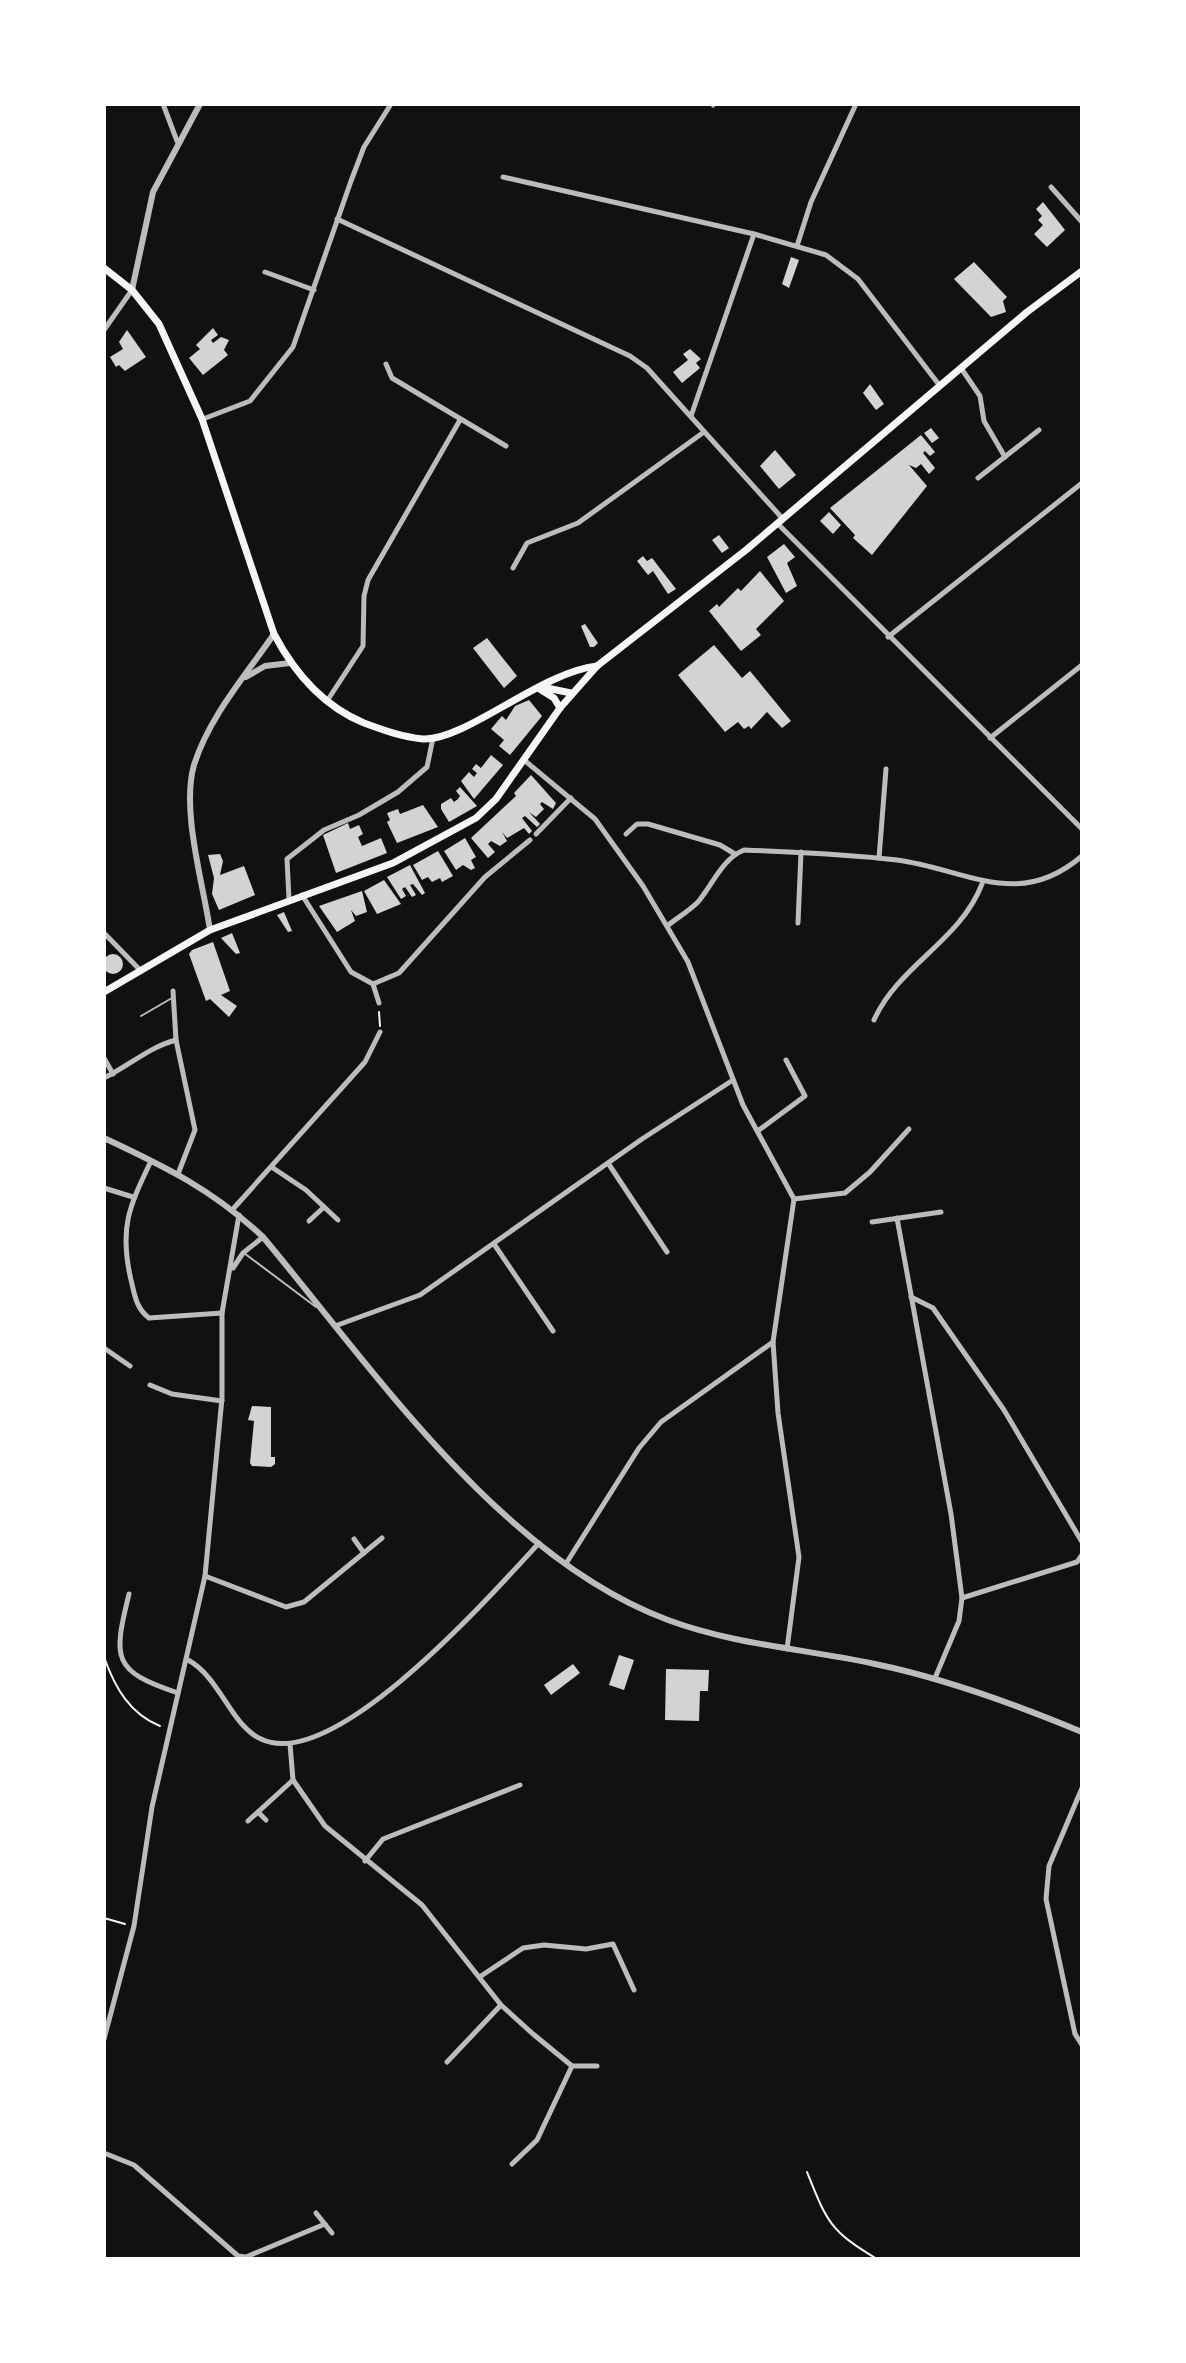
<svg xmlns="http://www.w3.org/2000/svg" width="1186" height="2363" font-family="'Alegreya Sans',sans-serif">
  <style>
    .building { fill: #d3d3d3 }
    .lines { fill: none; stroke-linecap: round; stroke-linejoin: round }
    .path { stroke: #f5f5f5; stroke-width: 2 }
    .service { stroke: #bcbcbc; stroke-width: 2 }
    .minor { stroke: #bcbcbc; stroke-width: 5 }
    .tertiary { stroke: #bcbcbc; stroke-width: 6 }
    .secondary { stroke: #f5f5f5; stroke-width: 7 }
    .primary { stroke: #f5f5f5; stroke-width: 7 }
  </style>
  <rect width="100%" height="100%" fill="#111"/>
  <g class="building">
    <polygon points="1043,202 1065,230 1047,247 1034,234 1043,225 1038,220 1042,216 1036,209"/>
    <polygon points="791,257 799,260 789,288 782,284"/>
    <polygon points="974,262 1007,297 1003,301 1006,312 991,317 954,279"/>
    <polygon points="213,328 218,335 211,340 213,343 221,337 229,340 224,350 228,355 203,375 189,358 200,349 196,345"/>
    <polygon points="127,330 146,357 125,371 119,365 116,367 110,357 123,349 119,342"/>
    <polygon points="690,349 701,359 696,363 700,368 682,383 673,372 688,360 683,354"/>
    <polygon points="870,384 884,404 876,410 863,393"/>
    <polygon points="931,428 939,438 932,443 924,433"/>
    <polygon points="921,435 935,452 930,456 925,451 923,453 935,468 929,474 921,464 916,468 909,465 927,486 872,555 853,538 855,535 830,508"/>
    <polygon points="775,450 796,475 779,489 760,466"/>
    <polygon points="829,512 841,525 833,534 820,521"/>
    <polygon points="719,535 729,548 722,553 712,540"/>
    <polygon points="784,544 795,557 787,563 797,586 786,593 767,557"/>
    <polygon points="643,556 647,561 652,558 676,589 668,594 653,571 648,575 637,561"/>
    <polygon points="760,571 784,601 756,629 761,635 741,651 709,611 717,604 719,607 738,588 741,591"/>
    <polygon points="585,624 598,643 594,647 590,647 581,626"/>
    <polygon points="487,638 517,676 504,688 473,648"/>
    <polygon points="714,645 742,678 750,671 791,721 782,728 767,712 751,729 749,726 744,729 738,722 725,732 678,675"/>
    <polygon points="529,700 542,716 510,755 499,746 504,740 491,729 502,716 506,720 515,706"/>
    <polygon points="491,755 503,765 474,799 461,781 469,772 474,777 477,773 472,769 476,764 481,768"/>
    <polygon points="531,775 556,803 553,809 542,802 540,804 544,809 536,817 529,812 540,824 537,827 525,816 522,818 532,831 529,834 524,828 507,838 502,832 507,841 500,846 491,841 488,844 495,852 488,858 471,838 516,796 514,793"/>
    <polygon points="460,787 477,806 449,822 441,809 441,804 451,798 454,802 458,799 460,796 456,791"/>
    <polygon points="423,805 438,827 397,843 387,822 390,820 387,813 398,809 400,814"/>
    <polygon points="348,823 350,829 359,825 363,834 358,837 362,846 381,838 387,853 336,873 323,835"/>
    <polygon points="465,838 476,857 471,860 475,868 471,870 463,865 456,870 444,851"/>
    <polygon points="438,851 453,876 442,882 440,878 432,882 428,877 422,880 413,865"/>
    <polygon points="220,854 223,861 220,875 244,866 255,895 219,910 212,894 214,878 208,855"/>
    <polygon points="410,865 425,893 422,895 413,884 410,885 416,895 412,897 405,887 402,889 406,896 401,899 387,877"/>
    <polygon points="384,880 401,904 377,914 364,891"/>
    <polygon points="362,891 367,912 356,916 351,910 355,921 337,932 319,906"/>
    <polygon points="284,912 292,931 288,932 277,915"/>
    <polygon points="232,933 240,953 236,954 221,938"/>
    <polygon points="213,942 230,991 221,995 237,1006 229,1017 210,999 206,1001 189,954 192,950"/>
    <circle cx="113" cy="964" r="10"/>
    <polygon points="252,1406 271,1407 271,1457 275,1457 275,1464 271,1467 252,1466 250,1463 254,1421 248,1420"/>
    <polygon points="619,1655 634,1660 624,1690 609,1685"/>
    <polygon points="573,1664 580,1673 551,1695 544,1685"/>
    <polygon points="666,1669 709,1670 708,1691 700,1691 699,1721 665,1720"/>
  </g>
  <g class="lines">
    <g class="path">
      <polyline points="379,1012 380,1026"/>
      <path d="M 104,1657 C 115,1688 130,1714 160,1726"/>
      <polyline points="104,1918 125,1924"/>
      <path d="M 807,2172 C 827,2222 830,2231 877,2259"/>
    </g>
    <g class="service">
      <polyline points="141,1016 172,998"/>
      <polyline points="244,1253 316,1307"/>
    </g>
    <g class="minor">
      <polyline points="163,104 177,141"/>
      <polyline points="713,105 714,104"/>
      <polyline points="503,177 754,234 826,255 858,279 940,386"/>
      <polyline points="1051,187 1082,222"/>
      <polyline points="337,219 630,356 647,368 783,519"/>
      <polyline points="797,246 811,202 856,104"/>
      <polyline points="265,272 314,290"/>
      <polyline points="104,330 132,290"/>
      <polyline points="386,364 392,378 506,446"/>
      <polyline points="961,368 980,396 984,421 1005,457"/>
      <polyline points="691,416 754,234"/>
      <polyline points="203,419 250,401 293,347 351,181 364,147 391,104"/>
      <polyline points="978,478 1039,430"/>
      <polyline points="778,524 1082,829"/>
      <polyline points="513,568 527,543 578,523 704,432"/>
      <polyline points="888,637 1082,483"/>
      <polyline points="327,701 363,646 364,596 368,580 460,420"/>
      <polyline points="990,738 1082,665"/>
      <polyline points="524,760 595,819 643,886 688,962 743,1105 794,1199 773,1342 778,1413 799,1557 787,1649"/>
      <polyline points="536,834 571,798"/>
      <polyline points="626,834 637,824 648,824 720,845 735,854"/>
      <polyline points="879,858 886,769"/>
      <polyline points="302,895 351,972 373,984"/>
      <polyline points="289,899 287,859 324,830 359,815 398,792 427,767 433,738"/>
      <polyline points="798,923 801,852"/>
      <path d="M 667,926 C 677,918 689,911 698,902 C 713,884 722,859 744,850 C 795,852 846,854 897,860 C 966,869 1018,911 1082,856"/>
      <polyline points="104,933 141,971"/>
      <polyline points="173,991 176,1040 195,1130 178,1174"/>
      <polyline points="379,1003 373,984 399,973 485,877 530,840"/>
      <path d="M 874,1020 C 899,965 960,941 982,884"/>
      <polyline points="104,1058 113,1074"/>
      <path d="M 104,1078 C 129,1066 149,1047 176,1040"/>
      <polyline points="759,1130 805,1096 786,1060"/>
      <path d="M 151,1161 C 129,1207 119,1228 131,1280 C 135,1296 136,1308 149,1318 L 222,1313"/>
      <polyline points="608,1163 667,1252"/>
      <polyline points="273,1168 306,1190 338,1220"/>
      <polyline points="104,1188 133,1197"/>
      <polyline points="794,1199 845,1193 870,1172 909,1129"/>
      <polyline points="233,1209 365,1062 380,1032"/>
      <polyline points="897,1218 951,1514 962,1598 959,1621 935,1678"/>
      <polyline points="309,1221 324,1207"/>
      <polyline points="872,1222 941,1212"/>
      <polyline points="494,1244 553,1331"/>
      <polyline points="233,1268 243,1253 263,1237"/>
      <polyline points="911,1297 933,1308 1004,1410 1082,1542"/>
      <polyline points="335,1326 420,1295 642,1139 733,1080"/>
      <polyline points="104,1348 130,1366"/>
      <polyline points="150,1385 172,1394 222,1401"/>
      <polyline points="354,1539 364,1553"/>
      <polyline points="567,1562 639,1448 661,1422 773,1342"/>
      <polyline points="205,1576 286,1607 304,1602 382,1538"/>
      <path d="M 129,1594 C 113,1659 112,1671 178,1693"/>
      <polyline points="962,1598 1077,1562 1082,1555"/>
      <path d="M 188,1660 C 220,1677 231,1726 261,1739 C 334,1774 492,1594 539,1543"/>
      <polyline points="290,1744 293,1780 325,1826 422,1905 501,2005 533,2034 572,2066 597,2066"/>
      <polyline points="1082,1788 1049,1866 1046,1899 1075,2034 1082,2045"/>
      <polyline points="258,1812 266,1820"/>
      <polyline points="248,1821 293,1780"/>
      <polyline points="365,1861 383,1839 520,1785"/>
      <polyline points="481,1976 523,1948 544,1945 586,1949 613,1944 634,1990"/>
      <polyline points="104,2039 134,1926 152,1807 205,1576 222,1398 222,1313 239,1215"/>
      <polyline points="447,2062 501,2005"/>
      <polyline points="104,2153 134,2165 238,2256 246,2257 325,2224"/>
      <polyline points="512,2164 537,2140 572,2066"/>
      <polyline points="316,2213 332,2233"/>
    </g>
    <g class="tertiary">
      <polyline points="132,290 153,192 200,104"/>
      <polyline points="246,677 265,666 290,663"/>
      <path d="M 210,930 C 203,883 181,810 194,765 C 209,717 246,675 274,634"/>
      <path d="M 104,1138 C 166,1167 213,1190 263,1237 C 374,1370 501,1558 668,1620 C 735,1645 806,1649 875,1664 C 947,1679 1015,1704 1082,1732"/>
    </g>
    <g class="secondary">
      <path d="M 104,268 L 132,290 L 159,324 L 202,419 L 274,634 C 294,672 323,706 364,723 C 383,730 402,737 423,739 C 465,741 541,672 597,666"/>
      <polyline points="542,687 571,693"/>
      <polyline points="538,688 554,698 560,708"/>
    </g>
    <polyline class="primary" points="104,992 210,930 393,863 476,818 496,799 560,708 597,666 746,550 1027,312 1082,271"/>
  </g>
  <rect width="1186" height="2363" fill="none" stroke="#ffffff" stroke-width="212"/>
</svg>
